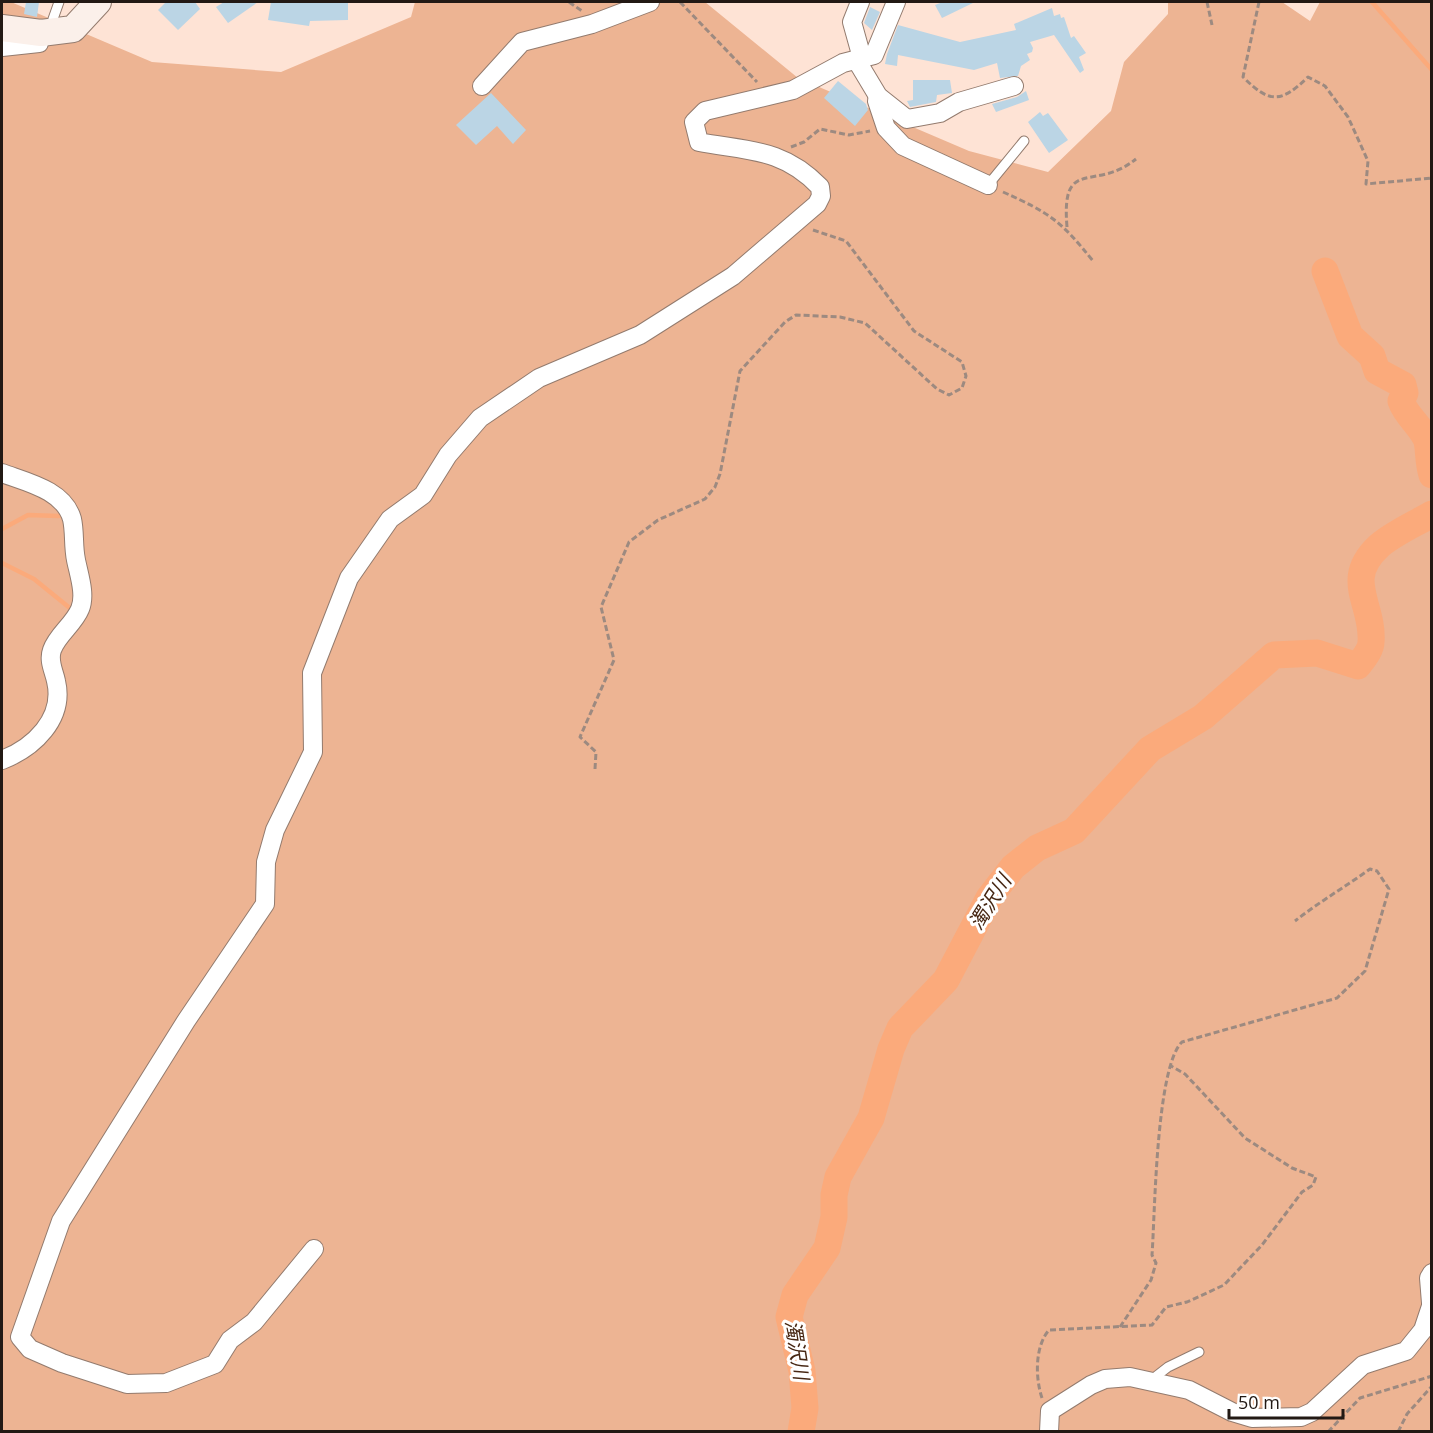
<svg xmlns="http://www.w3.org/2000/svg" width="1433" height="1433" font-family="'Open Sans','Noto Sans JP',sans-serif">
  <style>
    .green { fill: #edb493 }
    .water { fill: #fbaa7b }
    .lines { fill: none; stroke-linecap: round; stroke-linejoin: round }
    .stream { stroke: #fbaa7b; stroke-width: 4.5 }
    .river { stroke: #fbaa7b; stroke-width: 27 }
    .building { fill: #bbd5e5 }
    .lane-casing { stroke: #937b6e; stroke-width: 11 }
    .street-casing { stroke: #937b6e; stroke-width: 20 }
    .secondary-casing { stroke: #937b6e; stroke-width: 28 }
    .path { stroke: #9d8a80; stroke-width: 3; stroke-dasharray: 6 3; stroke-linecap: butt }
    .lane { stroke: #fff; stroke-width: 9 }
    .street { stroke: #fff; stroke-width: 18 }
    .secondary { stroke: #fbf0ea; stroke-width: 26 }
    .labels { text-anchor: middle; stroke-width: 6; stroke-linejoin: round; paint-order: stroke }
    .water-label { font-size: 20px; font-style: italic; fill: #472713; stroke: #fff }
  </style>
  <rect width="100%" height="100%" fill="#fee3d5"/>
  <polygon class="green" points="2,2 11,2 152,62 281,72 411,17 415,2 705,2 798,78 969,151 1048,172 1111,111 1124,62 1168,14 1168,2 1282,2 1310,21 1320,2 1431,2 1431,1431 2,1432"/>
  <polygon class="water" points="1431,509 1431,520 1383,547 1380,542"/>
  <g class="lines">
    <g class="stream">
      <polyline points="1372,2 1432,70"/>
      <polyline points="2,529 28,515 59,516"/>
      <polyline points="2,563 34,579 71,609"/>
    </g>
    <g class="river">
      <path d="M 1325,271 L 1350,336 L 1372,356 L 1377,371 L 1403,385 L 1405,393 L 1401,401 C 1406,416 1422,427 1427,441 C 1429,449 1428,463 1432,475"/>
      <path d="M 801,1432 L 805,1408 L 802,1371 L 789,1317 L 795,1295 L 827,1248 L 834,1217 L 834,1195 L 838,1177 L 871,1118 L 891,1049 L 900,1028 L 946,980 L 989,898 L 1013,867 L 1037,848 L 1074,831 L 1150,749 L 1203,717 L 1274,655 L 1317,653 L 1358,666 C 1363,659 1371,650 1371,642 C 1374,604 1342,580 1379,546 C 1394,533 1415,524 1432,514"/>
    </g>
  </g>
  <g class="building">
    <polygon points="26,2 39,2 37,17 24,14"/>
    <polygon points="166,2 195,2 200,9 178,30 158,10"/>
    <polygon points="224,2 258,2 228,23 216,7"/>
    <polygon points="271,2 348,2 348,20 310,21 309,26 268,20"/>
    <polygon points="943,2 975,2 942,18 935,5"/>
    <polygon points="870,7 880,12 872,30 864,23"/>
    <polygon points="1052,8 1054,16 1060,14 1061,18 1064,17 1071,38 1074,36 1086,53 1079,57 1084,70 1080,73 1054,35 1030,42 1033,48 1032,52 1027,54 1030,60 1021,66 1018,76 1000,78 997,63 974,70 898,55 897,66 885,64 887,54 898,25 960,42 1016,30 1014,24"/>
    <polygon points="913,80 950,80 952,93 937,95 936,102 910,107 907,101 913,100"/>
    <polygon points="838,81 866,104 868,110 855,126 824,98"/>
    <polygon points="1026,91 1029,100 996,112 992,104 1017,97"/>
    <polygon points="491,93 526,130 513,144 497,126 476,145 456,125"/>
    <polygon points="1040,112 1043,116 1048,113 1068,140 1049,153 1028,122"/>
  </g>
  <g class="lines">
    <defs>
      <g id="lane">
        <polyline points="55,31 53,19 59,2"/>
        <polyline points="988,185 1024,141"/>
        <polyline points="1150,1381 1168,1367 1199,1352"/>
      </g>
      <g id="street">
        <polyline points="860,2 852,22 862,58"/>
        <polyline points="2,47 39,43 41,33"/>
        <polyline points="857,61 878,96 907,119 940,113 959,102 1014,86"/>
        <polyline points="482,86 522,42 592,24 650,2"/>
        <polyline points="878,96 877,101 886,128 903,146 988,185"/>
        <path d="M 2,473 C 26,482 64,490 72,519 C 75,532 73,546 76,560 C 79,575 86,595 80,609 C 74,624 57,635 52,650 C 48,661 54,671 56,681 C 65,719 33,748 2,760"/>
        <path d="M 314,1249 L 254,1322 L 230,1340 L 215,1364 L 166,1383 L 127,1384 L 62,1363 L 30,1349 L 20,1337 L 61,1221 L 186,1021 L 265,904 L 266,862 L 275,830 L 313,752 L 312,673 L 349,578 L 390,519 L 423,495 L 448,455 L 480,418 L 539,378 L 640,335 L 733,276 L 817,204 L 821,196 L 820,187 C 783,148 747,151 699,142 L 694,122 L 705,111 L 793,90 L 843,63 L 874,55 L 896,2"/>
        <polyline points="1431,1303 1429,1278 1432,1273"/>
        <polyline points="1049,1432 1050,1411 1091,1385 1105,1379 1130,1377 1189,1390 1232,1412 1252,1418 1301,1417 1312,1412 1363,1365 1406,1351 1423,1330 1432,1303"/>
      </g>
      <polyline id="secondary" points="2,28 41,33 73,29 98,2"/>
    </defs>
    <use href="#lane" class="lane-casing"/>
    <use href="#street" class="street-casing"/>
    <use href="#secondary" class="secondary-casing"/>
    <g class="path">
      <polyline points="569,2 582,11"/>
      <polyline points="680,2 757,82"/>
      <polyline points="1207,2 1212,25"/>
      <path d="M 1259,2 L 1243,77 C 1270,104 1281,103 1308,77 L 1325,86 L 1348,117 L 1368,161 L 1366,184 L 1432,178"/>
      <polyline points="791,147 804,142 820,129 849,135 870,131"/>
      <path d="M 1003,192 C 1050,213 1061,221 1093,261"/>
      <path d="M 1067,227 C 1061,155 1094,193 1136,159"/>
      <polyline points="595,769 596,752 580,737 614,660 601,607 629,542 658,520 705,499 715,487 720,474 740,371 785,322 796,315 840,317 865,323 937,389 949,395 962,388 966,376 962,362 914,331 846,241 813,230"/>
      <path d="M 1120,1327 L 1151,1280 L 1156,1263 L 1152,1255 C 1155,1214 1156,1067 1182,1042 L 1337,998 L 1365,971 L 1389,889 L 1377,871 L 1370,869 C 1345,887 1319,902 1295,921"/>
      <path d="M 1042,1398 C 1035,1377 1035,1346 1049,1330 L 1152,1325 L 1166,1307 L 1187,1302 L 1224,1285 L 1262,1245 L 1302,1192 L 1313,1185 L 1316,1177 L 1292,1168 L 1245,1138 L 1185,1074 L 1171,1066"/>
      <polyline points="1328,1432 1360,1398 1432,1376"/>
      <polyline points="1398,1432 1407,1414 1432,1386"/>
    </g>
    <use href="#lane" class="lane"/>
    <use href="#street" class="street"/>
    <use href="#secondary" class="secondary"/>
  </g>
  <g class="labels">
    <g class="water-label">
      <text transform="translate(990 902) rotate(-58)" y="7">濁沢川</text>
      <text transform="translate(797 1350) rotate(81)" y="7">濁沢川</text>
    </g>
  </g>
  <rect width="1433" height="1433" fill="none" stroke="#221914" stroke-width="6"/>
  <path d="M1229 1409v9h114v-9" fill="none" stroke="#221914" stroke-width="3"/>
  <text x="1238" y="1409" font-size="18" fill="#221914" stroke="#ffffff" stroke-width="4.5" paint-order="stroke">50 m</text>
</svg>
